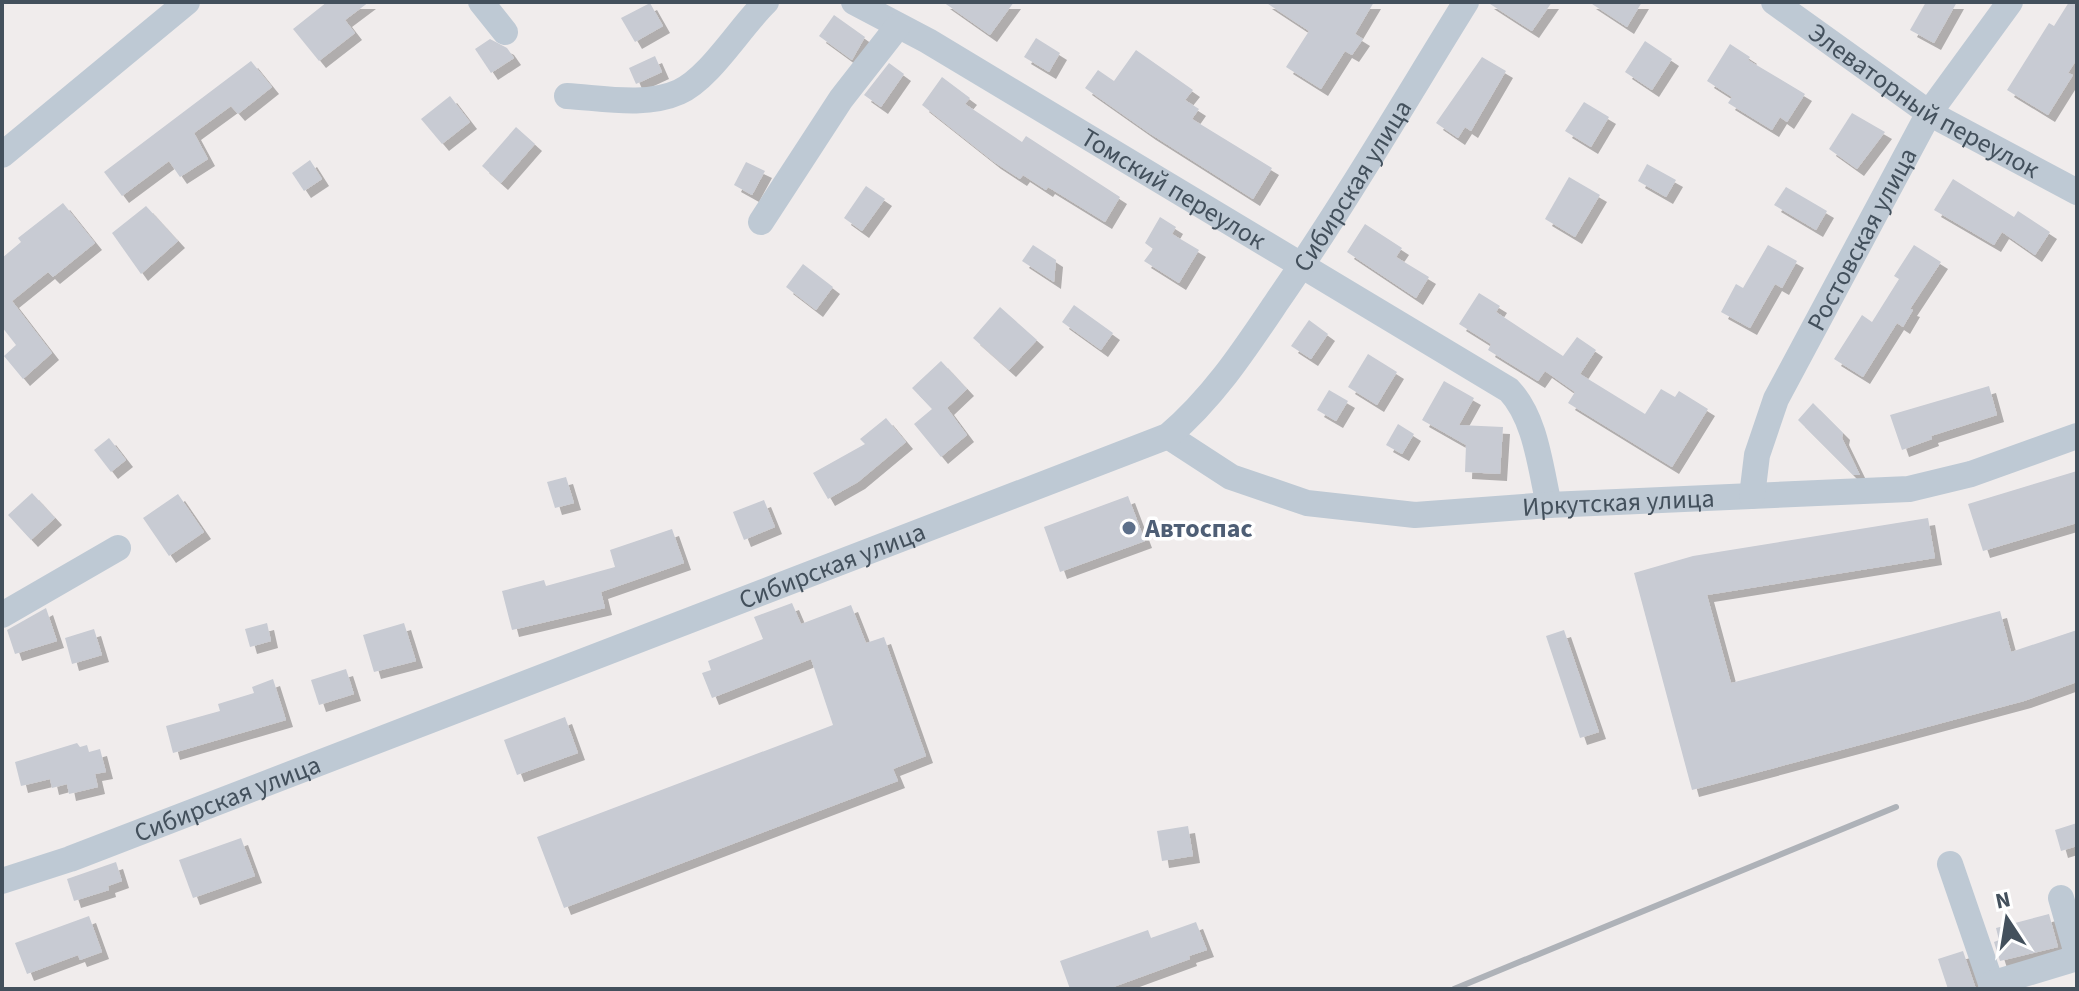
<svg xmlns="http://www.w3.org/2000/svg" width="2079" height="991" font-family="'Source Sans 3',sans-serif">
  <style>
    .building { fill: #c8cbd3; filter: url(#shadow) }
    .lines { fill: none; stroke-linecap: round; stroke-linejoin: round }
    .minor { stroke: #bec9d4; stroke-width: 26 }
    .rail { stroke: #aeb2b8; stroke-width: 6 }
    .service-dot { fill: #5c6f8a; stroke: #fff; stroke-width: 3 }
    .labels { text-anchor: middle; stroke-width: 7; stroke-linejoin: round; paint-order: stroke }
    .street-label { font-size: 26px; fill: #43505c; stroke: #fff }
    .service-label { font-size: 26px; font-weight: bold; fill: #4e5e75; stroke: #fff; text-anchor: start }
  </style>
  <defs>
    <filter id="shadow"><feDropShadow dx="7" dy="7" stdDeviation="0" flood-color="#0004"/></filter>
  </defs>
  <rect width="100%" height="100%" fill="#f0ecec"/>
  <g class="building">
    <polygon points="327,2 369,2 345,20 355,33 319,61 293,29"/>
    <polygon points="943,2 1014,2 990,35"/>
    <polygon points="1265,2 1374,2 1355,34 1363,39 1352,55 1345,51 1321,89 1286,67 1309,31"/>
    <polygon points="1487,2 1552,2 1532,31"/>
    <polygon points="1589,2 1642,2 1627,27"/>
    <polygon points="1926,2 1957,2 1934,43 1910,30"/>
    <polygon points="2069,2 2077,2 2077,59 2068,73 2073,75 2048,115 2007,90 2049,23 2054,26"/>
    <polygon points="650,3 663,26 635,42 621,18"/>
    <polygon points="834,15 865,37 852,60 819,36"/>
    <polygon points="1036,38 1060,53 1049,72 1024,57"/>
    <polygon points="490,39 507,48 514,58 491,73 475,49"/>
    <polygon points="1645,41 1672,59 1652,90 1625,72"/>
    <polygon points="1730,44 1750,57 1748,60 1805,94 1787,122 1780,117 1772,130 1728,103 1732,97 1707,81"/>
    <polygon points="1136,50 1193,90 1185,100 1199,109 1192,119 1272,168 1253,199 1149,133 1085,88 1098,70 1114,81"/>
    <polygon points="655,56 662,72 636,84 629,68"/>
    <polygon points="1482,57 1506,71 1471,131 1465,127 1458,138 1436,123"/>
    <polygon points="251,61 272,87 238,114 231,106 194,133 208,159 180,177 169,161 122,196 104,172"/>
    <polygon points="889,63 904,74 881,107 864,95"/>
    <polygon points="942,77 970,98 965,104 1022,142 1026,136 1120,197 1105,222 1048,187 1046,190 1023,175 1020,179 994,162 922,105"/>
    <polygon points="450,96 470,122 442,144 421,119"/>
    <polygon points="1584,102 1609,117 1591,147 1565,131"/>
    <polygon points="1852,113 1885,132 1857,169 1829,149"/>
    <polygon points="516,127 535,144 501,183 482,166"/>
    <polygon points="310,160 322,179 304,191 292,173"/>
    <polygon points="746,162 765,171 752,195 734,185"/>
    <polygon points="1647,164 1676,180 1666,197 1638,181"/>
    <polygon points="1569,177 1600,195 1575,237 1545,219"/>
    <polygon points="1953,179 2014,217 2018,211 2050,232 2035,255 2002,232 1994,245 1934,210"/>
    <polygon points="866,186 885,199 862,231 844,218"/>
    <polygon points="1786,187 1827,211 1816,230 1774,205"/>
    <polygon points="63,203 95,243 53,277 48,272 12,301 52,353 23,379 4,356 16,345 2,327 2,258 21,242 18,238"/>
    <polygon points="146,206 178,241 141,274 112,233"/>
    <polygon points="1160,217 1176,227 1172,234 1199,250 1179,283 1144,261 1153,249 1145,243"/>
    <polygon points="1365,224 1402,248 1396,257 1429,277 1416,298 1347,252"/>
    <polygon points="1033,245 1056,260 1054,282 1022,261"/>
    <polygon points="1768,245 1797,261 1782,288 1775,284 1750,328 1721,312 1736,284 1743,288"/>
    <polygon points="1914,245 1941,262 1910,309 1913,310 1903,327 1897,323 1863,377 1834,359 1862,315 1872,322 1899,279 1894,276"/>
    <polygon points="803,264 833,287 816,310 786,287"/>
    <polygon points="1479,293 1500,306 1496,312 1563,356 1577,337 1596,350 1580,374 1645,414 1661,389 1675,397 1679,391 1708,409 1672,467 1568,403 1575,392 1545,371 1538,381 1488,350 1491,344 1459,324"/>
    <polygon points="1074,305 1113,333 1101,350 1062,322"/>
    <polygon points="1000,307 1037,340 1009,370 973,338"/>
    <polygon points="1309,320 1328,334 1311,359 1291,346"/>
    <polygon points="1368,354 1397,372 1377,405 1348,387"/>
    <polygon points="941,361 967,389 947,408 967,435 941,457 914,424 932,409 912,388"/>
    <polygon points="1444,381 1474,398 1459,425 1503,427 1500,474 1465,472 1466,445 1422,420"/>
    <polygon points="1989,386 1997,415 1931,436 1932,439 1902,450 1890,415"/>
    <polygon points="1329,390 1348,401 1336,421 1317,410"/>
    <polygon points="1813,403 1843,433 1842,438 1860,475 1853,475 1798,420"/>
    <polygon points="886,418 906,442 858,482 828,499 813,473 865,444 860,439"/>
    <polygon points="1398,424 1414,434 1402,454 1386,445"/>
    <polygon points="109,438 126,460 111,472 94,450"/>
    <polygon points="2077,471 2077,523 1983,551 1968,504"/>
    <polygon points="566,477 574,503 555,508 547,482"/>
    <polygon points="32,493 55,518 31,540 8,515"/>
    <polygon points="178,494 204,532 169,556 143,518"/>
    <polygon points="1128,496 1145,541 1060,572 1044,527"/>
    <polygon points="764,500 775,527 744,540 733,512"/>
    <polygon points="1928,518 1935,558 1707,595 1731,683 2000,611 2011,652 2077,630 2077,682 2024,701 1692,790 1634,573 1693,556"/>
    <polygon points="672,529 684,563 601,592 605,608 512,630 502,591 544,580 546,586 615,567 610,550"/>
    <polygon points="792,603 801,624 851,605 866,643 884,637 926,756 893,769 898,781 564,908 537,837 833,725 811,659 712,698 702,673 711,670 708,661 763,639 754,617"/>
    <polygon points="46,608 57,641 15,654 7,630"/>
    <polygon points="267,623 271,641 250,647 245,629"/>
    <polygon points="404,623 416,661 374,672 363,635"/>
    <polygon points="94,629 102,655 72,664 65,638"/>
    <polygon points="1564,630 1599,732 1580,738 1546,636"/>
    <polygon points="346,669 354,694 319,705 311,680"/>
    <polygon points="273,679 286,720 173,753 166,726 220,711 218,704 254,693 252,687"/>
    <polygon points="565,717 578,753 517,775 504,740"/>
    <polygon points="77,743 80,747 87,745 89,752 100,749 106,772 95,774 98,787 69,794 67,784 52,788 50,779 21,786 15,762"/>
    <polygon points="2077,823 2077,846 2061,851 2055,830"/>
    <polygon points="1188,826 1193,856 1162,861 1157,831"/>
    <polygon points="241,838 255,876 193,898 179,860"/>
    <polygon points="116,862 122,881 108,886 109,890 74,901 67,879"/>
    <polygon points="2049,914 2058,947 2000,961 1994,942 1999,940 1996,928"/>
    <polygon points="89,916 102,952 80,960 78,955 27,974 15,943"/>
    <polygon points="1196,922 1207,950 1189,956 1190,959 1108,989 1070,989 1060,961 1148,930 1151,938"/>
    <polygon points="1963,951 1976,989 1948,989 1938,959"/>
  </g>
  <g class="lines">
    <g class="minor">
      <polyline points="481,2 505,32"/>
      <path id="s1" d="M 854,2 L 928,41 L 1509,390 C 1536,419 1540,466 1549,505"/>
      <path id="s2" d="M 1774,2 L 1929,113 L 2077,192"/>
      <path d="M 567,96 C 602,98 646,107 679,92 C 710,78 740,27 766,2"/>
      <polyline points="2,155 187,2"/>
      <polyline points="761,222 841,99 898,26"/>
      <path id="s3" d="M 1168,436 L 1231,477 L 1307,503 L 1415,515 L 1549,505 L 1909,489 L 1971,474 L 2077,436"/>
      <path id="s4" d="M 1752,496 L 1757,455 L 1776,399 L 1929,113 L 2010,2"/>
      <polyline points="2,615 118,548"/>
      <polyline points="1950,864 1993,989"/>
      <path id="s5" d="M 2,881 L 70,859 L 1168,436 C 1214,397 1245,349 1278,300 C 1345,203 1404,102 1466,2"/>
      <polyline points="2061,898 2077,954"/>
      <polyline points="1991,984 2077,958"/>
    </g>
    <polyline class="rail" points="1454,989 1896,807"/>
  </g>
  <circle class="service-dot" cx="1129" cy="528" r="8"/>
  <g class="labels">
    <g class="street-label">
      <text dy="9" stroke="none"><textPath href="#s2" startOffset="180">Элеваторный переулок</textPath></text>
      <text dy="9" stroke="none"><textPath href="#s5" startOffset="1560">Сибирская улица</textPath></text>
      <text dy="9" stroke="none"><textPath href="#s1" startOffset="370">Томский переулок</textPath></text>
      <text dy="9" stroke="none"><textPath href="#s4" startOffset="282">Ростовская улица</textPath></text>
      <text dy="9" stroke="none"><textPath href="#s3" startOffset="468">Иркутская улица</textPath></text>
      <text dy="9" stroke="none"><textPath href="#s5" startOffset="888">Сибирская улица</textPath></text>
      <text dy="9" stroke="none"><textPath href="#s5" startOffset="240">Сибирская улица</textPath></text>
    </g>
    <g class="service-label">
      <text x="1145" y="537">Автоспас</text>
    </g>
  </g>
  <rect width="2079" height="991" fill="none" stroke="#43505c" stroke-width="8"/>
  <g transform="translate(2007 919) rotate(348)" stroke="#ffffff" stroke-width="6" paint-order="stroke">
  <path d="M0-6L14 30L0 20L-14 30Z" fill="#43505c"/>
  <text y="-12" font-size="22" font-weight="bold" text-anchor="middle" fill="#43505c">N</text>
  </g>
</svg>
